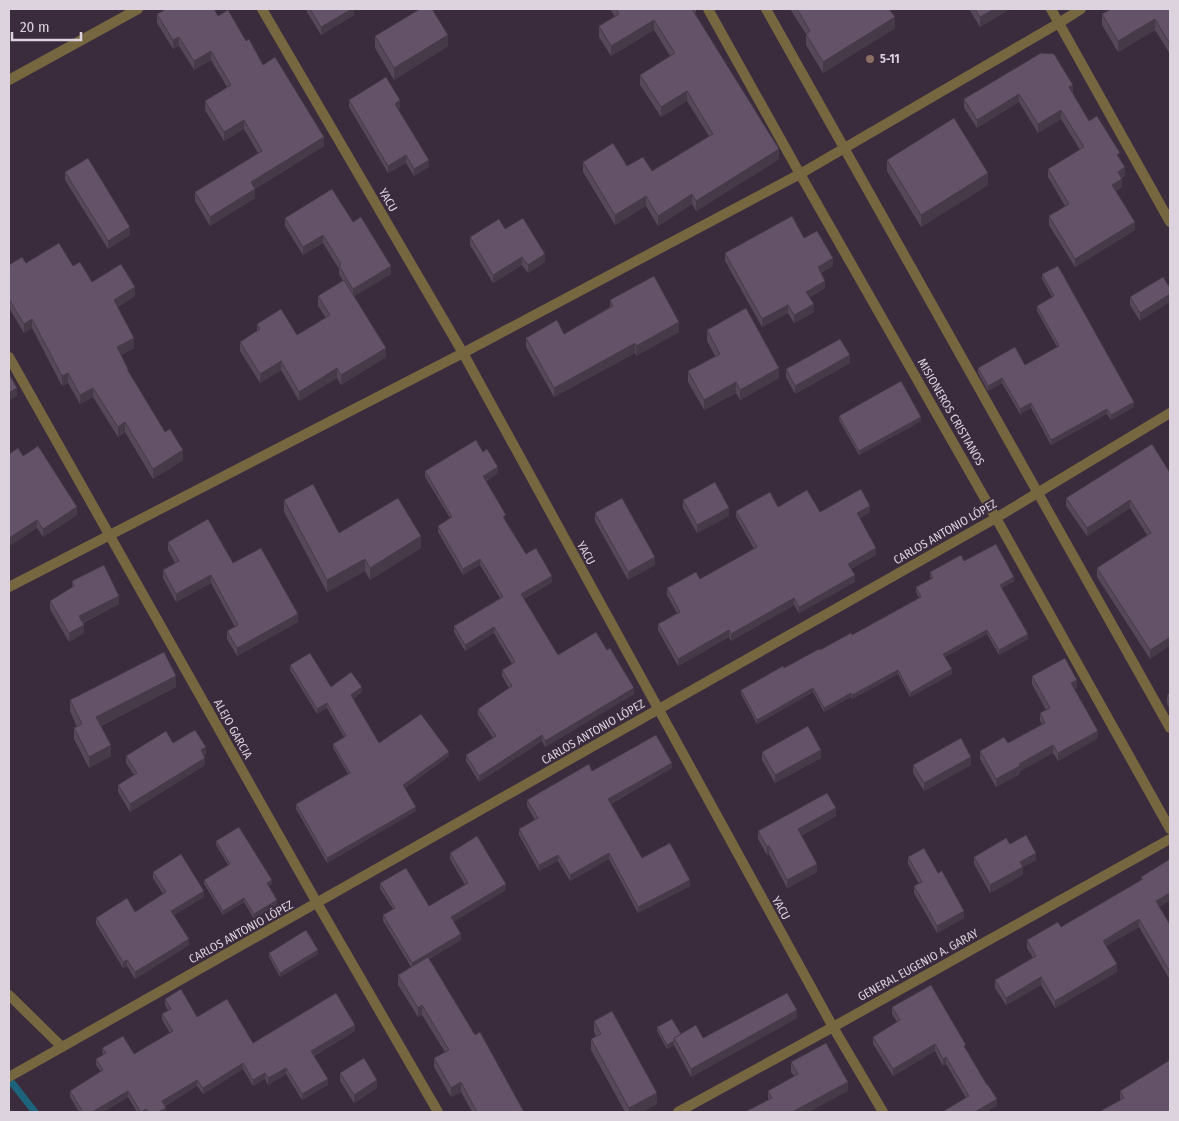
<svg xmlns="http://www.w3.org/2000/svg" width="1179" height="1121" font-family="'Fira Sans Condensed',sans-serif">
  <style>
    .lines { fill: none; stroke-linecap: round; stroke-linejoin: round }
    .stream { stroke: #1c637b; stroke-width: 7 }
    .minor { stroke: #766740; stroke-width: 10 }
    .wall { fill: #564759 }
    .shaded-wall { fill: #463a49 }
    .building { fill: #645368; stroke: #463a49 }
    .education-dot { fill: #8d6e63; stroke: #3a2b3d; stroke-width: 2 }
    .labels { text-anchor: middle; stroke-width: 4; stroke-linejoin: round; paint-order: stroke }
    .poi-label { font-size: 12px; font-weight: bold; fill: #ddd3df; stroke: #3a2b3d; text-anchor: start }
    .street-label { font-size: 12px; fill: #ddd3df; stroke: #3a2b3d }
  </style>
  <rect width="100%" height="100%" fill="#3a2b3d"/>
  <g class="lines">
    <polyline class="stream" points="9,1079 35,1112"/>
    <g class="minor">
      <polyline points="262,9 463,353 833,1027 883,1112"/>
      <polyline points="708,9 800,174 996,518 1170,829"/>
      <polyline points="766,9 1170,728"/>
      <polyline points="1051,9 1170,222"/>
      <polyline points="9,80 138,9"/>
      <polyline points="9,357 317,903 438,1112"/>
      <polyline points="9,587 463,353 800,174 1059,23 1081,9"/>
      <polyline points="9,995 62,1047"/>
      <polyline points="9,1077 996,518 1170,413"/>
      <polyline points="678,1112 833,1027 1170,839"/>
    </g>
  </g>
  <g class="wall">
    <polygon points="307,9 354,9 354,15 321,35 307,12"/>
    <polygon points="610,9 696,9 696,12 695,13 779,159 696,211 692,204 658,226 646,206 615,225 583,172 583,162 627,166 652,171 709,136 687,101 661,117 640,85 640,75 670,56 654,30 611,56 599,37 599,26 615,17"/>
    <polygon points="790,9 845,9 845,10 895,28 823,73 806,45 806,34"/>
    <polygon points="969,9 1010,9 980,27"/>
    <polygon points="1170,9 1170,54 1155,30 1118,52 1102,25 1102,14"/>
    <polygon points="157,14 218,16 246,41 324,146 255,189 255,198 210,226 195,201 195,192 258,153 244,129 224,141 205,110 205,101 227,87 211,60 194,70 179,46 173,49 157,23"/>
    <polygon points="375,36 448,46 394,80 375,48"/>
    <polygon points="1041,53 1073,94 1089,121 1120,158 1125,176 1122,178 1122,187 1116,191 1135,230 1075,267 1049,225 1049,216 1065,206 1048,177 1048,169 1080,150 1061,119 1038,133 1019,102 977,128 964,108 964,99"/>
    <polygon points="349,100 400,108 398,109 429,167 414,176 406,163 388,173 349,107"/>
    <polygon points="887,160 988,185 921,227 887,171"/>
    <polygon points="65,172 130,235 108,249 65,180"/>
    <polygon points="285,218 353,222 391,274 354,296 386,357 341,385 337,378 299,401 281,370 260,383 240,351 240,342 257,331 257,324 297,335 326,318 318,306 318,296 343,281 339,274 339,269 323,243 303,255 285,226"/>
    <polygon points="505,229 545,262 528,273 522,265 493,283 470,245 470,237"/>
    <polygon points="804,238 833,266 821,273 825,288 810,297 814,312 794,323 788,313 762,327 725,261 725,253"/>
    <polygon points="26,263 73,266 92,282 135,296 118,307 134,348 121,355 128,371 165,432 183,460 153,479 125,432 118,437 93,397 80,404 68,383 62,386 32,328 24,333 9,308 9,265"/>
    <polygon points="1042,274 1134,407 1111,420 1107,414 1051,445 1031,408 1020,414 1002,383 988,391 978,373 978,368 1025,365 1057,347 1037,311 1037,306 1052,297 1042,279"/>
    <polygon points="1163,277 1140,321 1130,305 1130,297"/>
    <polygon points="610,300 679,332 636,356 635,353 554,397 526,347 526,338 564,334 610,307"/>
    <polygon points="707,330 779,378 740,400 736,393 704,410 688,382 688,371 715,356 707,341"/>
    <polygon points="850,363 795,394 786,377 786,369"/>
    <polygon points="839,416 921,421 859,455 839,420"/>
    <polygon points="483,452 498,473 486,481 506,521 526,554 552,582 524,599 558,655 634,694 545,747 542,741 479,782 466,761 466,755 493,738 478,715 478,709 509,688 502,676 502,670 512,664 494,633 465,651 454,632 454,626 500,598 480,565 463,575 438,532 438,526 450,518 425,477 425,471"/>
    <polygon points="9,454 23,456 77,515 43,537 37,528 9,546"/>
    <polygon points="1170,473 1170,649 1169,646 1150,659 1097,577 1097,568 1147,535 1130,508 1087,536 1066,506 1066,498"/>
    <polygon points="284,500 339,533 421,548 370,580 365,571 327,592 284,512"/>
    <polygon points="683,500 729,516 697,533 683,508"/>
    <polygon points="778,507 820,512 870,512 860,518 876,555 851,569 855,582 799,613 794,605 731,641 729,637 678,666 658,630 658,624 677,613 667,595 667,588 700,579 754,549 736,517 736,511"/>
    <polygon points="595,513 655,565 628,580 595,521"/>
    <polygon points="168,542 233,563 298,622 237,656 227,639 227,631 235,627 211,583 176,602 163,578 163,570 175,563 168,550"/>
    <polygon points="964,561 1014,581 1002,588 1028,639 999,655 987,634 945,657 952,674 910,697 898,674 852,699 851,697 824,712 813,692 757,724 741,694 741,690 820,650 852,635 919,598 916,592 916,587 931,579 930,577 930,572"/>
    <polygon points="72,581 119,604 83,623 84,633 69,642 50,609 50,601 72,588"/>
    <polygon points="290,665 331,687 362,692 353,699 379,743 449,756 405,788 416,811 327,863 296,809 296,804 348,774 333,748 333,744 344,737 327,708 317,714 290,670"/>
    <polygon points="1032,676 1077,688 1074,689 1098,738 1058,761 1053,753 1020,771 1020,774 996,787 980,759 980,751 1008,743 1042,724 1040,721 1040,713 1046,710 1032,684"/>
    <polygon points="176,687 101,726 111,756 89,768 74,739 74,728 77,727 70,711 70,700"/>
    <polygon points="1170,693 1170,709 1167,704 1167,695"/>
    <polygon points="173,743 206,754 204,755 205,765 130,812 118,792 118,785 134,775 126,763 126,756"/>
    <polygon points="762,752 821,758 775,783 762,760"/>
    <polygon points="913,765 971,765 924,791 913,773"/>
    <polygon points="672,768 611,804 642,858 690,886 638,913 609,859 570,881 558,861 539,871 519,835 519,829 535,820 527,806 527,800 592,771"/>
    <polygon points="836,816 801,836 817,872 787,888 769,854 767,855 758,839 758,831"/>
    <polygon points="216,841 272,884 268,886 277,904 254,919 244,902 223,915 204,884 204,880 228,865 216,845"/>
    <polygon points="1010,844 1036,860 1023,867 1023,875 990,893 974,864 974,857"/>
    <polygon points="450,853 506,890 453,922 461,940 429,959 475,1035 524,1112 472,1112 461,1092 451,1097 434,1067 434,1058 445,1052 422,1015 418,1017 398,985 398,975 411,967 383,921 383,915 393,909 380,889 380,883 429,906 465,885 450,859"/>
    <polygon points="908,857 938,873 964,918 937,933 914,893 914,886 919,884 908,864"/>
    <polygon points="153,872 204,897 174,915 189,945 135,979 127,966 123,968 96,924 96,918 135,912 163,894 153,878"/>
    <polygon points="1141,877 1170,900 1159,907 1170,925 1170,980 1139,927 1106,946 1117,972 1055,1008 1041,985 1006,1005 995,988 995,980 1033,958 1027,948 1027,940 1061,927 1141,880"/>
    <polygon points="269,953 318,954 280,977 269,957"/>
    <polygon points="165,999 197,1017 253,1043 355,1031 314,1056 328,1085 302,1100 286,1074 268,1085 265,1079 253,1086 243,1069 203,1094 197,1086 165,1106 166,1112 137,1112 128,1097 103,1112 79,1112 70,1097 70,1091 101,1072 96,1065 96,1059 103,1055 102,1048 134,1054 170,1033 162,1020 162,1014 168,1010 165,1005"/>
    <polygon points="892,1007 966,1050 997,1106 966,1098 946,1064 943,1066 935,1051 893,1076 873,1044 873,1037 897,1022 892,1014"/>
    <polygon points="797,1018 691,1077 674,1045 667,1049 657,1031 657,1027 703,1038"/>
    <polygon points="594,1021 657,1104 642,1112 625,1112 591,1050 591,1039 596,1036 594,1032"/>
    <polygon points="791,1062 848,1091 768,1100 768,1091 794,1076 791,1072"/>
    <polygon points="340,1073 377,1088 354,1103 340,1081"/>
    <polygon points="1120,1091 1170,1112 1120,1100"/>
  </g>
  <g class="shaded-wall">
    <polygon points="352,9 354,9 354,15 321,35 321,27"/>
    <polygon points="994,9 1010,9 980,27 980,17"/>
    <polygon points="895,17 895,28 823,73 823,62"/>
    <polygon points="1155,19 1155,30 1118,52 1118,41"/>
    <polygon points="654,20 654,30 611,56 611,46"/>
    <polygon points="448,35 448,46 394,80 394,68"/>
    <polygon points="179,37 179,46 173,49 173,40"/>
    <polygon points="211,51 211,60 194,70 194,61"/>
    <polygon points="1073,85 1073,94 1069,87"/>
    <polygon points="687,91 687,101 661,117 661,107"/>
    <polygon points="1019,94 1019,102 977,128 977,120"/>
    <polygon points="400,100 400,108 395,111 395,104"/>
    <polygon points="1061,110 1061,119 1038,133 1038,124"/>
    <polygon points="244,120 244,129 224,141 224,132"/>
    <polygon points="324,137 324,146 251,191 251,182"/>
    <polygon points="779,149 779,159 696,211 696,201"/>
    <polygon points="406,155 406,163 388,173 388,166"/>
    <polygon points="429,160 429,167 414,176 414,169"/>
    <polygon points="1125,167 1125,176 1118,180 1118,172"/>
    <polygon points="988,173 988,185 921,227 921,215"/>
    <polygon points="1122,179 1122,187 1112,193 1112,185"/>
    <polygon points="255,189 255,198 210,226 210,217"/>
    <polygon points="692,194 692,204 658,226 658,216"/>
    <polygon points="646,196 646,206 615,225 615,215"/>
    <polygon points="1135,222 1135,230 1075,267 1075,259"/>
    <polygon points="130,227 130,235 108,249 108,241"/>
    <polygon points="323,235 323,243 303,255 303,247"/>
    <polygon points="545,254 545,262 528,273 528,265"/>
    <polygon points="522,257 522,265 493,283 493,275"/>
    <polygon points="833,258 833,266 818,275 818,267"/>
    <polygon points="391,266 391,274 353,297 353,289"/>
    <polygon points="825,281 825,288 806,299 806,292"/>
    <polygon points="135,287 135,296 114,309 114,300"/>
    <polygon points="1170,294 1170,302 1140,321 1140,313"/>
    <polygon points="814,304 814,312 794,323 794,315"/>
    <polygon points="788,305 788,313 762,327 762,319"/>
    <polygon points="32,319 32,328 24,333 24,324"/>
    <polygon points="679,322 679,332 636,356 636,346"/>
    <polygon points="134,338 134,348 117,357 117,347"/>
    <polygon points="635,343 635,353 554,397 554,388"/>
    <polygon points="386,348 386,357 341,385 341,375"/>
    <polygon points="850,355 850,363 795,394 795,386"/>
    <polygon points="281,361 281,370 260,383 260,374"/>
    <polygon points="337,368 337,378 299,401 299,392"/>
    <polygon points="779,368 779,378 740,400 740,390"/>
    <polygon points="68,373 68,383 62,386 62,376"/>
    <polygon points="1002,378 1002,383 988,391 988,386"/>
    <polygon points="736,382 736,393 704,410 704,400"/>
    <polygon points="17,388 17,396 9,401 9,393"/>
    <polygon points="93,388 93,397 80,404 80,395"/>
    <polygon points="1134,402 1134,407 1111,420 1111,415"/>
    <polygon points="1031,403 1031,408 1020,414 1020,409"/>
    <polygon points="1107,409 1107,414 1051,445 1051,440"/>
    <polygon points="921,417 921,421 859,455 859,451"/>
    <polygon points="125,422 125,432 118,437 118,427"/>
    <polygon points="183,450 183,460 153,479 153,469"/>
    <polygon points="498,467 498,473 483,482 483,476"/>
    <polygon points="1130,500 1130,508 1087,536 1087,528"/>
    <polygon points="870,506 870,512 857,520 857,513"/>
    <polygon points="77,507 77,515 43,537 43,529"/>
    <polygon points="729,508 729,516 697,533 697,525"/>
    <polygon points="37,520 37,528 9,546 9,538"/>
    <polygon points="421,536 421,548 370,580 370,568"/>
    <polygon points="876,548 876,555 848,571 848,564"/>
    <polygon points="655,557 655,565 628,580 628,572"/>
    <polygon points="365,559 365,571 327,592 327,580"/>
    <polygon points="480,559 480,565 463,575 463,569"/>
    <polygon points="211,575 211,583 176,602 176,594"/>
    <polygon points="855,575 855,582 799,613 799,607"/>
    <polygon points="552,576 552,582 521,600 521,594"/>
    <polygon points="1014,577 1014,581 1000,589 1000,585"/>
    <polygon points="119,596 119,604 79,624 79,616"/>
    <polygon points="794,598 794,605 731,641 731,634"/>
    <polygon points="298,614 298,622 237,656 237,648"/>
    <polygon points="84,625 84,633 69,642 69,633"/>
    <polygon points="494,627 494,633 465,651 465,645"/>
    <polygon points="729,630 729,637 678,666 678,659"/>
    <polygon points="987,630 987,634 943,658 943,654"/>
    <polygon points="1028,634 1028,639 999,655 999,650"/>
    <polygon points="1169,638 1169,646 1150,659 1150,650"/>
    <polygon points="952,669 952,674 910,697 910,693"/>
    <polygon points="898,670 898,674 852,699 852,695"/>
    <polygon points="176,676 176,687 96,728 96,717"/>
    <polygon points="1077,680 1077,688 1071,691 1071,683"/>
    <polygon points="362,687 362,692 351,700 351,695"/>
    <polygon points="634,688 634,694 545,747 545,741"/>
    <polygon points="813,688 813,692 757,724 757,720"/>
    <polygon points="851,693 851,697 824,712 824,708"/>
    <polygon points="327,703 327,708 317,714 317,709"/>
    <polygon points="1098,731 1098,738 1058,761 1058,753"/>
    <polygon points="542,735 542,741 479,782 479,776"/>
    <polygon points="111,745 111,756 89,768 89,757"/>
    <polygon points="1053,745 1053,753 1020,771 1020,774 996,787 996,779 1019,764"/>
    <polygon points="206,747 206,754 201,757 201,750"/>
    <polygon points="821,750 821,758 775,783 775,775"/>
    <polygon points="449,752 449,756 403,789 403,785"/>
    <polygon points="971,757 971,765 924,791 924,783"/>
    <polygon points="205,758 205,765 130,812 130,804"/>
    <polygon points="672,763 672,768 608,805 608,799"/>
    <polygon points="416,807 416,811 327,863 327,858"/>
    <polygon points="836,808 836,816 798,837 798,829"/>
    <polygon points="769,846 769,854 767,855 767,847"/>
    <polygon points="609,853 609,859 570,881 570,875"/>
    <polygon points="1036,853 1036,860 1020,869 1020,862"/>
    <polygon points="558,855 558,861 539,871 539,865"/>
    <polygon points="817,864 817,872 787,888 787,880"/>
    <polygon points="1023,867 1023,875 990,893 990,885"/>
    <polygon points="10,868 10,876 9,877 9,869"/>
    <polygon points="272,880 272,884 267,888 267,883"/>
    <polygon points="690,880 690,886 638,913 638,907"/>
    <polygon points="506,884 506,890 451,923 451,917"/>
    <polygon points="204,891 204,897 171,917 171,911"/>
    <polygon points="1170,893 1170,900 1156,909 1156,901"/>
    <polygon points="244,898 244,902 223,915 223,911"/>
    <polygon points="277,900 277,904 254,919 254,914"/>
    <polygon points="964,911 964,918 937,933 937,926"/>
    <polygon points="1139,919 1139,927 1103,948 1103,941"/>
    <polygon points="461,934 461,940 412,969 412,963"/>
    <polygon points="189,939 189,945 135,979 135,972"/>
    <polygon points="318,950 318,954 280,977 280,973"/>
    <polygon points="127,960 127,966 123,968 123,962"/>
    <polygon points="1117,964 1117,972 1055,1008 1055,1001"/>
    <polygon points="1041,977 1041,985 1006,1005 1006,998"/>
    <polygon points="422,1005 422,1015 418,1017 418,1008"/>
    <polygon points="797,1010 797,1018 691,1077 691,1069"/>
    <polygon points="355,1025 355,1031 311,1057 311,1051"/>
    <polygon points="674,1041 674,1045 667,1049 667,1045"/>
    <polygon points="935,1044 935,1051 893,1076 893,1069"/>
    <polygon points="946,1057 946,1064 943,1066 943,1059"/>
    <polygon points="243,1063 243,1069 203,1094 203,1088"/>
    <polygon points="286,1068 286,1074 268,1085 268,1078"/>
    <polygon points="265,1073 265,1079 253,1086 253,1080"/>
    <polygon points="328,1079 328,1085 302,1100 302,1094"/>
    <polygon points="197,1080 197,1086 162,1107 162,1101"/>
    <polygon points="377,1080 377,1088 354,1103 354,1095"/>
    <polygon points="461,1082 461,1092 451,1097 451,1088"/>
    <polygon points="848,1082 848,1091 809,1112 792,1112"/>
    <polygon points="128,1091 128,1097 103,1112 92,1112"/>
    <polygon points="657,1093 657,1104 642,1112 629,1112 629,1108"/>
    <polygon points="997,1099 997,1106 986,1112 975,1112"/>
    <polygon points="166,1108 166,1112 158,1112"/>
    <polygon points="146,1109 146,1112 141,1112"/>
  </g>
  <g class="building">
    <polygon points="166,9 214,9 218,16 228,10 246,41 249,39 263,65 275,57 324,137 251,182 255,189 210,217 195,192 262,151 244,120 224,132 205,101 231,85 211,51 194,61 179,37 173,40 157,14"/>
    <polygon points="310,9 352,9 321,27"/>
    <polygon points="420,9 432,9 448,35 394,68 375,36"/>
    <polygon points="616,9 692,9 779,149 696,201 692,194 658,216 646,196 615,215 583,162 613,143 627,166 643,157 652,171 713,134 687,91 661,107 640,75 675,53 654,20 611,46 599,26 619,14"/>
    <polygon points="797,9 845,9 845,10 847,9 889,9 895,17 823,62 806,34 810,31"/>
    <polygon points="975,9 994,9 980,17"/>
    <polygon points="1111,9 1170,9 1170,44 1155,19 1118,41 1102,14"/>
    <polygon points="1041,53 1054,54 1073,85 1069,87 1089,121 1097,116 1120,153 1117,155 1125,167 1118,172 1122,179 1112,185 1135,222 1075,259 1049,216 1069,204 1048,169 1084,147 1061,110 1038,124 1019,94 977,120 964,99"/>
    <polygon points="386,77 400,100 395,104 429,160 414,169 406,155 388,166 349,100"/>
    <polygon points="954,118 988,173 921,215 887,160"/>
    <polygon points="88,158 130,227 108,241 65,172"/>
    <polygon points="332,189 353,222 361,217 391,266 353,289 339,266 341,264 323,235 303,247 285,218"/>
    <polygon points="792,216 804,238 817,231 833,258 818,267 825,281 806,292 814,304 794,315 788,305 762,319 725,253"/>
    <polygon points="523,218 545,254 528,265 522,257 493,275 470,237 499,219 505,229"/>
    <polygon points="59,243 73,266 80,262 92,282 121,264 135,287 114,300 134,338 117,347 128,369 127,369 165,432 170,429 183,450 153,469 125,422 118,427 93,388 80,395 68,373 62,376 32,319 24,324 9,299 9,265 22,257 26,263"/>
    <polygon points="1058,266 1134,402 1111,415 1107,409 1051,440 1031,403 1020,409 1002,378 988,386 978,368 1015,347 1025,365 1059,346 1037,306 1054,296 1042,274"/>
    <polygon points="654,276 679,322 636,346 635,343 554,388 526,338 557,320 564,334 613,306 610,300"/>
    <polygon points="1163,277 1170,288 1170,294 1140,313 1130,297"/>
    <polygon points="344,280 386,348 341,375 337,368 299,392 281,361 260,374 240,342 260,329 257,324 281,309 297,335 330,315 318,296"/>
    <polygon points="746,308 779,368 740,390 736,382 704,400 688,371 720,354 707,330"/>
    <polygon points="840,339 850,355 795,386 786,369"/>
    <polygon points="9,374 17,388 9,393"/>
    <polygon points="901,381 921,417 859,451 839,416"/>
    <polygon points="476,440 483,452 487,449 498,467 483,476 506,515 503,517 526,554 536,548 552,576 521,594 558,655 596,632 607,650 610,648 634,688 545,741 542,735 479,776 466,755 496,736 478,709 512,686 502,670 515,662 494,627 465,645 454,626 503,597 480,559 463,569 438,526 452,517 425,471"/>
    <polygon points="1152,444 1170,473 1170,641 1169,638 1150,650 1097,568 1151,533 1130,500 1087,528 1066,498"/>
    <polygon points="38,446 77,507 43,529 37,520 9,538 9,454 18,448 23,456"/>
    <polygon points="715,482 729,508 697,525 683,500"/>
    <polygon points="313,484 339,533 398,498 421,536 370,568 365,559 327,580 284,500"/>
    <polygon points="861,489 870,506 857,513 876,548 848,564 855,575 799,607 794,598 731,634 729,630 678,659 658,624 680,612 667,588 696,572 700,579 757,547 736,511 770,492 778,507 807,490 820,512"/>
    <polygon points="622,498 655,557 628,572 595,513"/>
    <polygon points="208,519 233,563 261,548 298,614 237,648 227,631 238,625 211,575 176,594 163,570 179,561 168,542"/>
    <polygon points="996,544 1014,577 1000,585 1028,634 999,650 987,630 943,654 952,669 910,693 898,670 852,695 851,693 824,708 813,688 757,720 741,690 783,666 784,668 819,649 820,650 851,633 852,635 921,597 916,587 933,578 930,572 961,555 964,561"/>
    <polygon points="104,565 119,596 79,616 84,625 69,633 50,601 74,586 72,581"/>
    <polygon points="164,652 176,676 96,717 111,745 89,757 74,728 82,724 70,700"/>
    <polygon points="310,653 331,687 351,672 362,687 351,695 379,743 421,714 449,752 403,785 416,807 327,858 296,804 350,773 333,744 346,736 327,703 317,709 290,665"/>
    <polygon points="1065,658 1077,680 1071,683 1098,731 1058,753 1053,745 1019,764 1020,766 996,779 980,751 1004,737 1008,743 1045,723 1040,713 1050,708 1032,676"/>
    <polygon points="1170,693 1170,701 1167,695"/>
    <polygon points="808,726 821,750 775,775 762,752"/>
    <polygon points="195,730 206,747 201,750 205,758 130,804 118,785 137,773 126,756 166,731 173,743"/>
    <polygon points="656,735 672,763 608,799 642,858 670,843 690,880 638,907 609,853 570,875 558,855 539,865 519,829 538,818 527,800 589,764 592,771"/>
    <polygon points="961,738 971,757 924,783 913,765"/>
    <polygon points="827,793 836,808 798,829 817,864 787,880 769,846 767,847 758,831"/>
    <polygon points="239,827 272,880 267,883 277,900 254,914 244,898 223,911 204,880 230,864 216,841"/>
    <polygon points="1026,835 1036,853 1020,862 1023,867 990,885 974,857 1006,838 1010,844"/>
    <polygon points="477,836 506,884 451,917 461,934 412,963 383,915 395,908 380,883 406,868 429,906 468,883 450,853"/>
    <polygon points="924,848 938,873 942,871 964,911 937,926 914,886 922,882 908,857"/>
    <polygon points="181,854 204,891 171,911 189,939 135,972 127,960 123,962 96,918 127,898 135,912 166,892 153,872"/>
    <polygon points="1170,859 1170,893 1156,901 1170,925 1170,972 1139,919 1103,941 1117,964 1055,1001 1041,977 1006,998 995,980 1036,956 1027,940 1058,922 1061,927 1143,879 1141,877"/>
    <polygon points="306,930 318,950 280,973 269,953"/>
    <polygon points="428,957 475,1035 480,1032 524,1112 477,1112 461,1082 451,1088 434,1058 449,1050 422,1005 418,1008 398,975"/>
    <polygon points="931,985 966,1045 964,1046 987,1085 988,1085 997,1099 975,1112 942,1112 969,1096 946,1057 943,1059 935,1044 893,1069 873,1037 900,1020 892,1007"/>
    <polygon points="181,989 197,1017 227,999 253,1043 336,993 355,1025 311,1051 328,1079 302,1094 286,1068 268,1078 265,1073 253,1080 243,1063 203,1088 197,1080 162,1101 166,1108 158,1112 149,1112 146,1109 141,1112 128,1091 92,1112 83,1112 70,1091 103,1070 96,1059 106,1053 102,1048 123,1036 134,1054 173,1031 162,1014 171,1009 165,999"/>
    <polygon points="787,993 797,1010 691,1069 674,1038 696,1025 703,1038"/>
    <polygon points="612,1011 657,1093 629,1108 591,1039 601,1034 594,1021"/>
    <polygon points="672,1019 681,1034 674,1038 674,1041 667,1045 657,1027"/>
    <polygon points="826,1043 848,1082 792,1112 745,1112 772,1098 768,1091 798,1074 791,1062"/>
    <polygon points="364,1058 377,1080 354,1095 340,1073"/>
    <polygon points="1170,1060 1170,1112 1099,1112 1124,1098 1120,1091"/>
  </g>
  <circle class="education-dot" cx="870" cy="59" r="5"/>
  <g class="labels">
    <g class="poi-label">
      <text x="880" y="63">5-11</text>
    </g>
    <g class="street-label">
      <text transform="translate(388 200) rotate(60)" y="4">YACU</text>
      <text transform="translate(951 412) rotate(60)" y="4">MISIONEROS CRISTIANOS</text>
      <text transform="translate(945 532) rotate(-30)" y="4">CARLOS ANTONIO LÓPEZ</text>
      <text transform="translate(586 553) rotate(61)" y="4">YACU</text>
      <text transform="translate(233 729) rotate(61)" y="4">ALEJO GARCIA</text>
      <text transform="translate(593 732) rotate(-30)" y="4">CARLOS ANTONIO LÓPEZ</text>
      <text transform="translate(781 908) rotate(61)" y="4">YACU</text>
      <text transform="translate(241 932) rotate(-29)" y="4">CARLOS ANTONIO LÓPEZ</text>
      <text transform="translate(918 965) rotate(-29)" y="4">GENERAL EUGENIO A. GARAY</text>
    </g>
  </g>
  <rect width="1179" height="1121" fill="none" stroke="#ddd3df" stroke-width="20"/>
  <path d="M12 32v8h69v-8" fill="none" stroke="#ddd3df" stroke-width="2.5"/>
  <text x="20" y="32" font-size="15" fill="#ddd3df" stroke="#3a2b3d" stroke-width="4" paint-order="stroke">20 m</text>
</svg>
